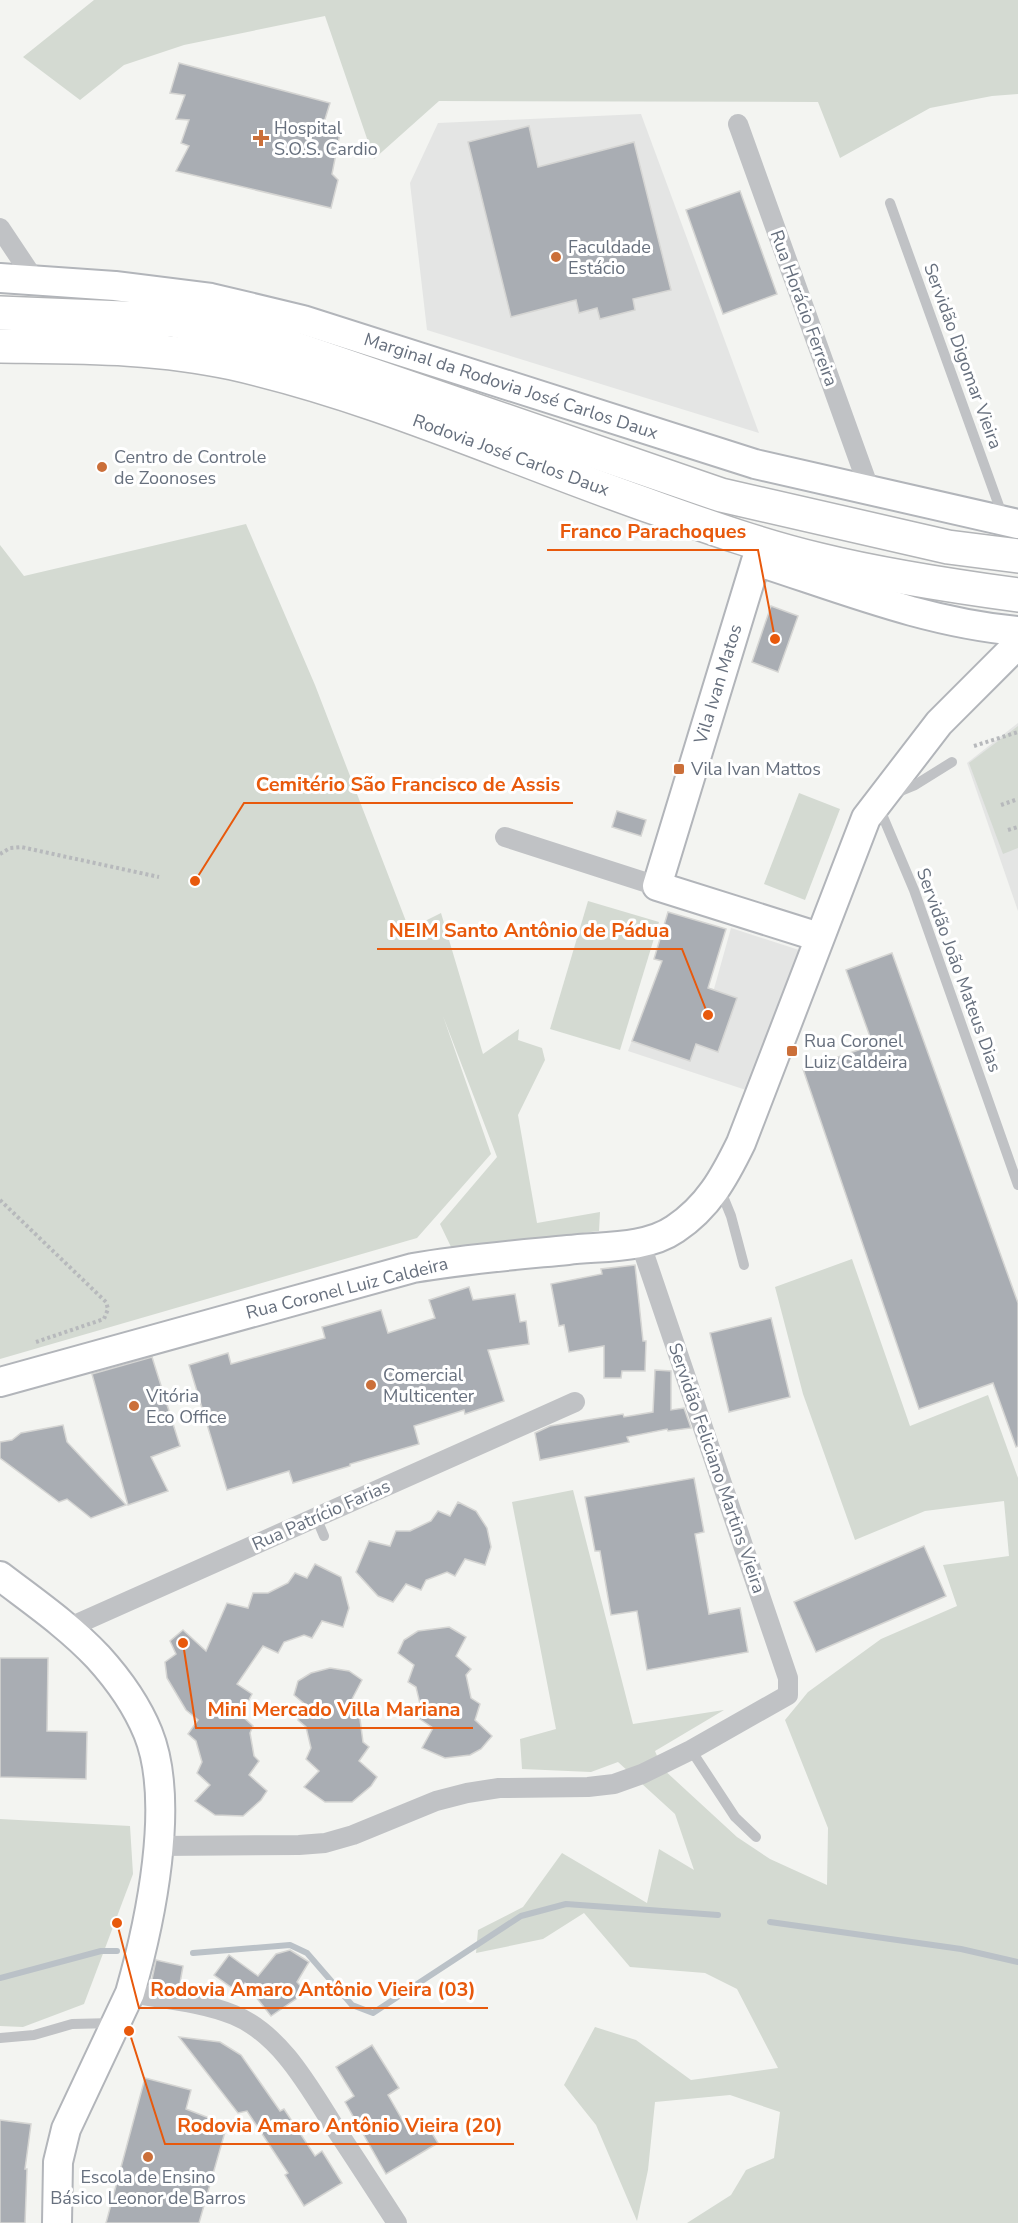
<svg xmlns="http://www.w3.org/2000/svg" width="1018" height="2223" font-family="'Nunito Sans',sans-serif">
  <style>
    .built { fill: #e4e5e4 }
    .green { fill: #d4dad2 }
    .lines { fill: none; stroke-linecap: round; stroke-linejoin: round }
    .stream { stroke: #bac1c7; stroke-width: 6 }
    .building { fill: #a9adb3; stroke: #d5d5d3; stroke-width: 1.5 }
    .secondary-casing { stroke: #b2b5ba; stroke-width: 32 }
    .highway-casing { stroke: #b3b5b8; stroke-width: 36 }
    .path { stroke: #b7b9bc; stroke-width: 4; stroke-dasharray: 3 3; stroke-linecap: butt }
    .lane { stroke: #c0c2c5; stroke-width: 10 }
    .street { stroke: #c0c2c5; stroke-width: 20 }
    .secondary { stroke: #fff; stroke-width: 28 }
    .highway { stroke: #fff; stroke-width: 33 }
    .poi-dot { fill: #cb6f39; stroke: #fff; stroke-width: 2 }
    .labels { text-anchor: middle; stroke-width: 6; stroke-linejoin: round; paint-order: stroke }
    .poi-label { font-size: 18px; fill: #67707e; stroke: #fff; text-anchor: start }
    .street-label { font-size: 18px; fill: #67707e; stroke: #fff }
    .leader { fill: none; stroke: #e8590c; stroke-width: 2 }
    .callout-dot { fill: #e8590c; stroke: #fff; stroke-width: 2 }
    .callout-label { font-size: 20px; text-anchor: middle; font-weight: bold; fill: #e8590c; stroke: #fff; stroke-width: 6; stroke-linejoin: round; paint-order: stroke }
  </style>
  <rect width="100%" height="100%" fill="#f3f4f1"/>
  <g class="built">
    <polygon points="641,114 759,433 427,330 410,183 438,123"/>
    <polygon points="1018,723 1018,911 967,763"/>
    <polygon points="731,928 799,950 746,1090 628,1051 658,972 714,989"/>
  </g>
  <g class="green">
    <polygon points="94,0 1018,0 1018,94 992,96 930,108 840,158 818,102 439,101 374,159 325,16 184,45 124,65 80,100 23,57"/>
    <polygon points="246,524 315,685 409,929 441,913 483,1054 519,1029 518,1040 542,1048 545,1060 518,1115 537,1223 600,1212 599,1231 452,1249 440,1224 497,1157 443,1016 491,1154 417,1238 0,1359 0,545 24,576"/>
    <polygon points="1018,726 1018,848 1003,854 969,763"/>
    <polygon points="799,793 840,809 805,900 764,884"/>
    <polygon points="588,901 659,922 620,1050 550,1029"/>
    <polygon points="852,1259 910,1426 988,1395 1018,1478 1018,2223 687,2223 731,2195 746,2170 774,2158 780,2112 730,2095 655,2102 648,2170 637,2221 596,2125 564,2085 595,2027 636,2040 691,2080 778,2068 737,1989 705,1973 630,1967 584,1913 543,1939 476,1953 478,1930 523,1907 562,1853 647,1903 659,1849 694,1870 675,1814 618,1762 591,1772 522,1769 520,1739 556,1729 512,1502 573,1490 633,1724 724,1710 655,1751 662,1768 737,1837 770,1859 827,1885 828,1828 785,1720 808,1692 881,1639 957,1606 943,1565 1009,1556 1004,1501 925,1511 855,1540 803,1394 775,1287"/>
    <polygon points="0,1819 130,1826 133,1874 84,2004 23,2027 0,2026"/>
  </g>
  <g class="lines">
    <g class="stream">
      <polyline points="770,1922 961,1949 1018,1962"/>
      <polyline points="193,1953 290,1945 307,1953 352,2005 373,2013 521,1916 566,1904 718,1915"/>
      <polyline points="0,1978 101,1951 117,1951"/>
    </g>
  </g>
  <g class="building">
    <polygon points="179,63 330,103 322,129 340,133 332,174 338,180 331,208 176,171 189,146 181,143 189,120 176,119 185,95 170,93"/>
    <polygon points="529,126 538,167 634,142 671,290 633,299 635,310 600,319 597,308 579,313 576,300 511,317 468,142"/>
    <polygon points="740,191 777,294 723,314 686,210"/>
    <polygon points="771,606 798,616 778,672 752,662"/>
    <polygon points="617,811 646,820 641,836 612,827"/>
    <polygon points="668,912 726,929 708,988 737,998 718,1052 696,1044 690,1061 632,1041 662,961 654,959"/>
    <polygon points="892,953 1018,1303 1018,1446 1016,1447 993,1383 919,1409 803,1069 873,1045 846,970"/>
    <polygon points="635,1265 643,1341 646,1341 645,1371 622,1371 621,1378 604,1378 604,1346 569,1352 564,1325 559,1326 551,1284 602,1274 601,1269"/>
    <polygon points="469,1287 473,1300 515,1294 520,1322 526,1321 529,1344 488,1350 504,1401 465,1414 464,1410 414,1426 419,1444 350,1464 350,1466 293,1483 289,1471 227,1490 189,1365 228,1353 231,1364 325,1338 322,1327 381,1310 388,1333 435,1318 429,1300"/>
    <polygon points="771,1318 790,1397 729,1412 710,1333"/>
    <polygon points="152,1357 180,1446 151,1457 168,1491 128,1505 92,1374"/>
    <polygon points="655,1370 671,1371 671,1410 684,1408 691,1428 668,1431 667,1429 627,1437 629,1442 540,1460 535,1433 550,1426 623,1414 624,1417 653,1412"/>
    <polygon points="63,1425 67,1442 126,1505 91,1518 67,1499 59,1502 0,1458 0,1442 12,1440 21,1433"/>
    <polygon points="694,1478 704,1532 695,1534 709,1614 740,1608 748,1652 647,1670 637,1611 611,1615 600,1551 595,1551 585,1497"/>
    <polygon points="458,1502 476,1511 487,1528 491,1547 485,1565 465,1559 455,1576 447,1572 426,1580 421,1590 406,1584 393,1602 378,1596 356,1572 369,1541 390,1546 396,1531 410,1531 431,1521 438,1511 450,1516"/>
    <polygon points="924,1546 946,1596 816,1652 794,1602"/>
    <polygon points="315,1564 341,1577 349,1608 343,1627 322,1621 312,1638 304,1635 284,1642 278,1653 263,1646 237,1684 252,1694 241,1715 253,1726 250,1733 254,1756 259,1761 249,1775 267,1791 261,1800 243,1816 215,1815 195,1801 210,1785 197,1773 202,1762 196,1741 188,1734 198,1720 186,1710 167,1678 165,1662 176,1654 170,1641 183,1630 206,1651 227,1603 248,1608 253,1593 268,1593 288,1583 295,1573 307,1578"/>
    <polygon points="449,1627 466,1637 456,1656 471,1669 466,1675 471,1698 480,1704 475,1720 492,1736 481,1749 470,1755 445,1758 422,1748 433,1728 417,1717 421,1708 416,1687 408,1682 414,1665 398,1653 404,1640 418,1631"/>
    <polygon points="0,1658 48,1658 47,1731 87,1732 86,1779 0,1777"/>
    <polygon points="330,1668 349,1671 362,1680 351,1701 363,1712 360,1719 363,1742 369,1747 359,1761 377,1777 371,1786 352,1802 325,1802 304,1787 319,1771 306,1759 311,1748 306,1727 298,1720 307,1706 294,1695 298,1681 311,1673"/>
    <polygon points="290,1950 309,1962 297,1982 306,1992 271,2016 245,1983 238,1992 214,1975 229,1955 258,1976 276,1954"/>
    <polygon points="156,1960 183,1966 179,1989 151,1984"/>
    <polygon points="179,2037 220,2042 241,2055 280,2111 284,2109 315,2156 322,2151 342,2183 304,2206 285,2175 288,2173 247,2111 238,2113"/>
    <polygon points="372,2045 399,2088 388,2095 411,2135 427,2125 438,2143 386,2174 345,2102 354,2096 336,2067"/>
    <polygon points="145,2078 191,2090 186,2109 227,2125 199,2223 106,2223"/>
    <polygon points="0,2120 31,2124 25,2169 27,2169 25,2223 0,2223"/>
  </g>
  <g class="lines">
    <defs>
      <g id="secondary">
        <polyline points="0,278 115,286 211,298 303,320 755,464 1018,524"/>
        <path d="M 819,937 L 657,886 L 756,561 C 843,589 927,623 1018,631"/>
        <path d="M 0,1382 L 413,1268 C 464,1259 516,1255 568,1250 C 602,1246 646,1249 675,1229 C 708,1207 724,1178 741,1143 L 866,818 L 939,723 L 1018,644"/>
        <path d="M 0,1576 C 34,1602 69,1626 98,1657 C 118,1679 137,1706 148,1733 C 176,1802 150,1923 130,1993 L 66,2129 L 58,2162 L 57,2223"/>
      </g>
      <g id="highway">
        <polyline points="0,313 173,320 267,339 721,495 948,547 1018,556"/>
        <path d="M 0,346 C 77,347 156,346 232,363 C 379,396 516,460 658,509 C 711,528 765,547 820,560 C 885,576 952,586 1018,595"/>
      </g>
    </defs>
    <use href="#secondary" class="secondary-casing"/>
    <use href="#highway" class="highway-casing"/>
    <g class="path">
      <polyline points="974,746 1018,732"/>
      <polyline points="1001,805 1018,799"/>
      <polyline points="1008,830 1018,827"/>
      <polyline points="0,854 10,848 21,847 159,877"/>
      <polyline points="0,1200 106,1302 108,1309 104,1319 36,1342"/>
    </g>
    <g class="lane">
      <polyline points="890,203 1003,517"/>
      <polyline points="893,794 915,785 952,762"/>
      <polyline points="878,805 914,890 1018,1185"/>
      <polyline points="720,1189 731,1216 744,1265"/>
      <polyline points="316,1517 324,1536"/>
      <polyline points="691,1750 735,1817 756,1837"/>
      <polyline points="0,2038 34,2035 72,2024 113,2023"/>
    </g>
    <g class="street">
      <polyline points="738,124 870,491"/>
      <polyline points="0,228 34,279"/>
      <polyline points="505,837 657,886"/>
      <polyline points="68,1628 575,1402"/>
      <polyline points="158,1846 299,1845 325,1843 353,1835 436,1801 467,1793 499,1788 588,1787 614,1784 642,1774 691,1750 788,1695 788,1678 640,1242"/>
      <path d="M 130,1993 C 164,1999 202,2002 234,2015 C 282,2035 310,2089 337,2131 C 357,2161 377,2192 397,2223"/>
    </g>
    <use href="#secondary" class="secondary"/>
    <use href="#highway" class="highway"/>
  </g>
  <g class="poi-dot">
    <path d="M258 129h6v6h6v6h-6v6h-6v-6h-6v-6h6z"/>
    <circle cx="556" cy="257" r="6"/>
    <circle cx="102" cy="467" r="6"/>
    <rect x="673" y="763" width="12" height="12" rx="3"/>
    <rect x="786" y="1045" width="12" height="12" rx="3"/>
    <circle cx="371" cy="1385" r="6"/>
    <circle cx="134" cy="1406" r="6"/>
    <circle cx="148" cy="2157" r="6"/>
  </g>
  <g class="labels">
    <g class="poi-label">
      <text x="274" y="134">Hospital<tspan x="274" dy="21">S.O.S. Cardio</tspan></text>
      <text x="568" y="253">Faculdade<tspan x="568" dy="21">Estácio</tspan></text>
      <text x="114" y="463">Centro de Controle<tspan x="114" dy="21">de Zoonoses</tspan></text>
      <text x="691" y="775">Vila Ivan Mattos</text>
      <text x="804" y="1047">Rua Coronel<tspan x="804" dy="21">Luiz Caldeira</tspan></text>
      <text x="383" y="1381">Comercial<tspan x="383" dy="21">Multicenter</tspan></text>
      <text x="146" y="1402">Vitória<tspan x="146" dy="21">Eco Office</tspan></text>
      <text x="148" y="2183" text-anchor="middle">Escola de Ensino<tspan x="148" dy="21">Básico Leonor de Barros</tspan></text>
    </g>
    <g class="street-label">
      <text transform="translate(804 308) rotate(70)" y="6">Rua Horácio Ferreira</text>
      <text transform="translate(963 356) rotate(70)" y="6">Servidão Digomar Vieira</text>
      <text transform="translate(511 386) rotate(18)" y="6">Marginal da Rodovia José Carlos Daux</text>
      <text transform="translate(511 455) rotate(20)" y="6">Rodovia José Carlos Daux</text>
      <text transform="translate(718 684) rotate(-73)" y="6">Vila Ivan Matos</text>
      <text transform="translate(959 970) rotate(70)" y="6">Servidão João Mateus Dias</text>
      <text transform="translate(347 1288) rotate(-14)" y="6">Rua Coronel Luiz Caldeira</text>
      <text transform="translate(717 1468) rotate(71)" y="6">Servidão Feliciano Martins Vieira</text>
      <text transform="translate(321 1515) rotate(-24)" y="6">Rua Patrício Farias</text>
    </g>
  </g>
  <path class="leader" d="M775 639L758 550H547M195 881L244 803H573M708 1015L682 949H377M183 1643L196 1728H473M117 1923L139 2008H488M129 2031L165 2144H514"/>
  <g class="callout-dot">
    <circle cx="775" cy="639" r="6"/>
    <circle cx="195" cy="881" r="6"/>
    <circle cx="708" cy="1015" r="6"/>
    <circle cx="183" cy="1643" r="6"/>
    <circle cx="117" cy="1923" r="6"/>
    <circle cx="129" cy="2031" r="6"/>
  </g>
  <g class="callout-label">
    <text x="653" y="538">Franco Parachoques</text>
    <text x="408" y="791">Cemitério São Francisco de Assis</text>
    <text x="529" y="937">NEIM Santo Antônio de Pádua</text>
    <text x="334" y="1716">Mini Mercado Villa Mariana</text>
    <text x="313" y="1996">Rodovia Amaro Antônio Vieira (03)</text>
    <text x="340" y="2132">Rodovia Amaro Antônio Vieira (20)</text>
  </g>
</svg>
